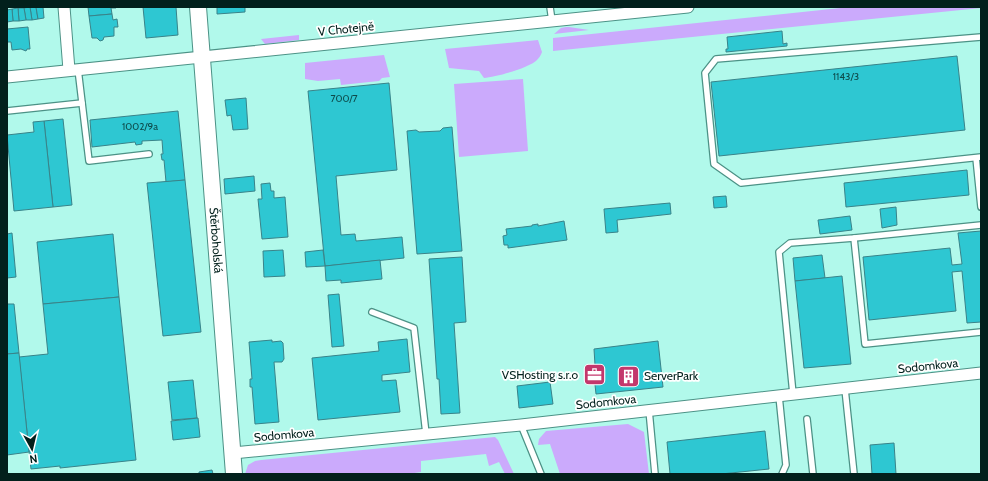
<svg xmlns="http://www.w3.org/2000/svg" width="988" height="481" font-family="Cabin,sans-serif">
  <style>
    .green { fill: #cbaafc }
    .building { fill: #2ec7d2; stroke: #398389 }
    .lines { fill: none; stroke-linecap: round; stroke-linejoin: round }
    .lane-casing { stroke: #4c9286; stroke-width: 8 }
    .street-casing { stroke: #4c9286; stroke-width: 13 }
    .secondary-casing { stroke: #4c9286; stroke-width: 18 }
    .lane { stroke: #fff; stroke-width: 5.5 }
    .street { stroke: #fff; stroke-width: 11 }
    .secondary { stroke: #fff; stroke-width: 16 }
    .labels { text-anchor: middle; stroke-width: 3.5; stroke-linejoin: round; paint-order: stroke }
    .number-label { font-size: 10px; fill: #0d4a4a }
    .street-label { font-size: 12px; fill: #02201c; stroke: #fff }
    .poi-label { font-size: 12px; fill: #02201c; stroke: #fff; text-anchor: end }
  </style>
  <rect width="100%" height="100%" fill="#b1f9eb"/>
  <g class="green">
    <polygon points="850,7 981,7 981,8 553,51 553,38"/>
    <polygon points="566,27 569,27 589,30 554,34 561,28"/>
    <polygon points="299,35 299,40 265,44 261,39"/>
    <path d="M 538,40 L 542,52 C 541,55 539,58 537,60 C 529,68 496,77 484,78 L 479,71 L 449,68 L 445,49 Z"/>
    <polygon points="384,55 390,77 382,78 379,81 341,85 340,79 318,81 305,79 305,63"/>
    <polygon points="523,79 528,151 459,157 454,84"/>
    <polygon points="628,424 644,432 649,474 560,474 550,444 538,445 539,439 546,431"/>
    <polygon points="495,437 498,440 514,474 505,474 499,462 489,466 486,454 421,461 421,472 408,474 245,474 248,465 255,461 261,460"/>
  </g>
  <g class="building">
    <polygon points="30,7 36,7 38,19 32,20"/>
    <polygon points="30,7 32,20 26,20 24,8"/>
    <polygon points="36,7 43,7 44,18 38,19"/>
    <polygon points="88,7 116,7 116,8 111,8 112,14 89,16"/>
    <polygon points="143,7 176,7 178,35 146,38"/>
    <polygon points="217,7 245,7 245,12 217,14"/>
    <polygon points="18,8 24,8 26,20 19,21"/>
    <polygon points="18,8 19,21 13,21 12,9"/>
    <polygon points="12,9 13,21 7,22 7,10"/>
    <polygon points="112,14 113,20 117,19 118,27 114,27 114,36 104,37 103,40 100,41 97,38 92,38 89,16"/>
    <polygon points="28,27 30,49 27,49 26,51 21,49 12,50 11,42 7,42 7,29"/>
    <polygon points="782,31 783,44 787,43 787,46 726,52 726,49 728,49 727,37"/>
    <polygon points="957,56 965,130 719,156 711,82"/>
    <polygon points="389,83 397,170 336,176 341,235 355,234 356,241 402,237 404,258 325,266 308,91"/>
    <polygon points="246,98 248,129 233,130 231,115 227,116 225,100"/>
    <polygon points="178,111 185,180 166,182 164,160 162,160 161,154 163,154 162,140 142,141 142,144 136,145 135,142 92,147 90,120"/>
    <polygon points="63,119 72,205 53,207 44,121"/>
    <polygon points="44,121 53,207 14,211 7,135 34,132 33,122"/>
    <polygon points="452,127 462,251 417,254 407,131 416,130 419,132 440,131 443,128"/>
    <polygon points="967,170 969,195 846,207 844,183"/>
    <polygon points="254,176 255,191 225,194 224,179"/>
    <polygon points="185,180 201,332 163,336 147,183"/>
    <polygon points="270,183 271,191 274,191 274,198 285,197 288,237 262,239 258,199 262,199 261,184"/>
    <polygon points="726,196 727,207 714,208 713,197"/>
    <polygon points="670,203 671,214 617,220 618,232 606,233 604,209"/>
    <polygon points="896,207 897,225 882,228 880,209"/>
    <polygon points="850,216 852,230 820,234 818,220"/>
    <polygon points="564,221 567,240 508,248 508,245 504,245 503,236 507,235 506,229 532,226 532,225 538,224 538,226"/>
    <polygon points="981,231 981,322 967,323 962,271 952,272 956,311 869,320 863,257 950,248 952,265 962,264 958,233"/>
    <polygon points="12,233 16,277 7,278 7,234"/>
    <polygon points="113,234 119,297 43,304 37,242"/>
    <polygon points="283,250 285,276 264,277 263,251"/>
    <polygon points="323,250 325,266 306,267 305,252"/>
    <polygon points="822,255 825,278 795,281 793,258"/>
    <polygon points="462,257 466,322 454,323 460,413 441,414 439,379 437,379 429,259"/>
    <polygon points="380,260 382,279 341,283 341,280 326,281 325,266"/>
    <polygon points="842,276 851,364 804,368 795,281"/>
    <polygon points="339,294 344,346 332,347 328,295"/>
    <polygon points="119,297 136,460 60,468 60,466 31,469 19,357 48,354 43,304"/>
    <polygon points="7,304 14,304 19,353 7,354"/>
    <polygon points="407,339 410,372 382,375 382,381 396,380 400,412 318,420 312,358 379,351 378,342"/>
    <polygon points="272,340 272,342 281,341 283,343 284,359 282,362 274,362 279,422 255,424 252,387 250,387 250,379 252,379 249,342"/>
    <polygon points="658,341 663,387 596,394 593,366 595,365 594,349"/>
    <polygon points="19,353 29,452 7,455 7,354"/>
    <polygon points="193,380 197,418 172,420 168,382"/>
    <polygon points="550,382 553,404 519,408 517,386"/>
    <polygon points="198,418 200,437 173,440 171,421"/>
    <polygon points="765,431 769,469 721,474 670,474 667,442"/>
    <polygon points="894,443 896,474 872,474 870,445"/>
    <polygon points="212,470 213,474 199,474 199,472"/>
  </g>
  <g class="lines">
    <defs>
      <g id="lane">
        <polyline points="550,7 552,21"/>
        <polyline points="981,37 716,59 705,73 714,164 741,183 981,157"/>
        <polyline points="78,69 89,161 149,154"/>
        <polyline points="7,111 82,103"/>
        <polyline points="976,158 981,207"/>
        <polyline points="854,238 865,344 981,332"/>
        <polyline points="372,312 414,328 426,434"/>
        <polyline points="845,389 854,474"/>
        <polyline points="793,394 779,252 790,243 854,238 981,225"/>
        <polyline points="779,396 786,465 782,474"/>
        <polyline points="649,410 655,474"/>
        <polyline points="807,419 813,474"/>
        <polyline points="521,425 541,474"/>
      </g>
      <g id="street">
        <polyline points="64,7 69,70"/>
        <polyline points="7,77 688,7"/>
        <polyline points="233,453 521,425 981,373"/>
      </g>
      <g id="secondary">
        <path id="s1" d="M 198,7 L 234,474"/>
      </g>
    </defs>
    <use href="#lane" class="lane-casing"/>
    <use href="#street" class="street-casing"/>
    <use href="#secondary" class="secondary-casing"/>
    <use href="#lane" class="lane"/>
    <use href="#street" class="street"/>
    <use href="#secondary" class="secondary"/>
  </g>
  <defs>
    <symbol id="office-square" viewBox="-11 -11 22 22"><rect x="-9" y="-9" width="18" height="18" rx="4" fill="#c3376c" stroke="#fff"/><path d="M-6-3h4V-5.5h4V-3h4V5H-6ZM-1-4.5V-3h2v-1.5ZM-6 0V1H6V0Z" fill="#fff"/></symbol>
    <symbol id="building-square" viewBox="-11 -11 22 22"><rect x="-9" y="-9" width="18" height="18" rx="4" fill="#c3376c" stroke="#fff"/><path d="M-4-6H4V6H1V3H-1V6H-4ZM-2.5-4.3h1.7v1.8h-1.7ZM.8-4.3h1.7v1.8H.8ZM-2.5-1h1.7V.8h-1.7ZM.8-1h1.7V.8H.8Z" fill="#fff"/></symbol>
  </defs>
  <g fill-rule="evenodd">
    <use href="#office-square" x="582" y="362" width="25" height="25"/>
    <use href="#building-square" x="616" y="364" width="25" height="25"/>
  </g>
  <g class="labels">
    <g class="number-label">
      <text x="846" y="80">1143/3</text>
      <text x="344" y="102">700/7</text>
      <text x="140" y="130">1002/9a</text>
    </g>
    <g class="street-label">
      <text transform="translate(346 29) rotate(-6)" y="4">V Chotejně</text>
      <text dy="4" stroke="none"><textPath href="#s1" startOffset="234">Štěrboholská</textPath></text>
      <text transform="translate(928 366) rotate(-6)" y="4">Sodomkova</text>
      <text transform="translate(606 402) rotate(-6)" y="4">Sodomkova</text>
      <text transform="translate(284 435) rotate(-5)" y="4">Sodomkova</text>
    </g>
    <g class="poi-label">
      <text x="578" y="379">VSHosting s.r.o</text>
      <text x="644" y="380" text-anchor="start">ServerPark</text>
    </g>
  </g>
  <rect width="988" height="481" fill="none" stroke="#02201c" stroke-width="16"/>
  <g transform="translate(32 449) rotate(172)" stroke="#ffffff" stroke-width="3" paint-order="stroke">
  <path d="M0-3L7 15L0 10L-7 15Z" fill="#02201c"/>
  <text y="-6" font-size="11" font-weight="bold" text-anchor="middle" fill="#02201c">N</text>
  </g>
</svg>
